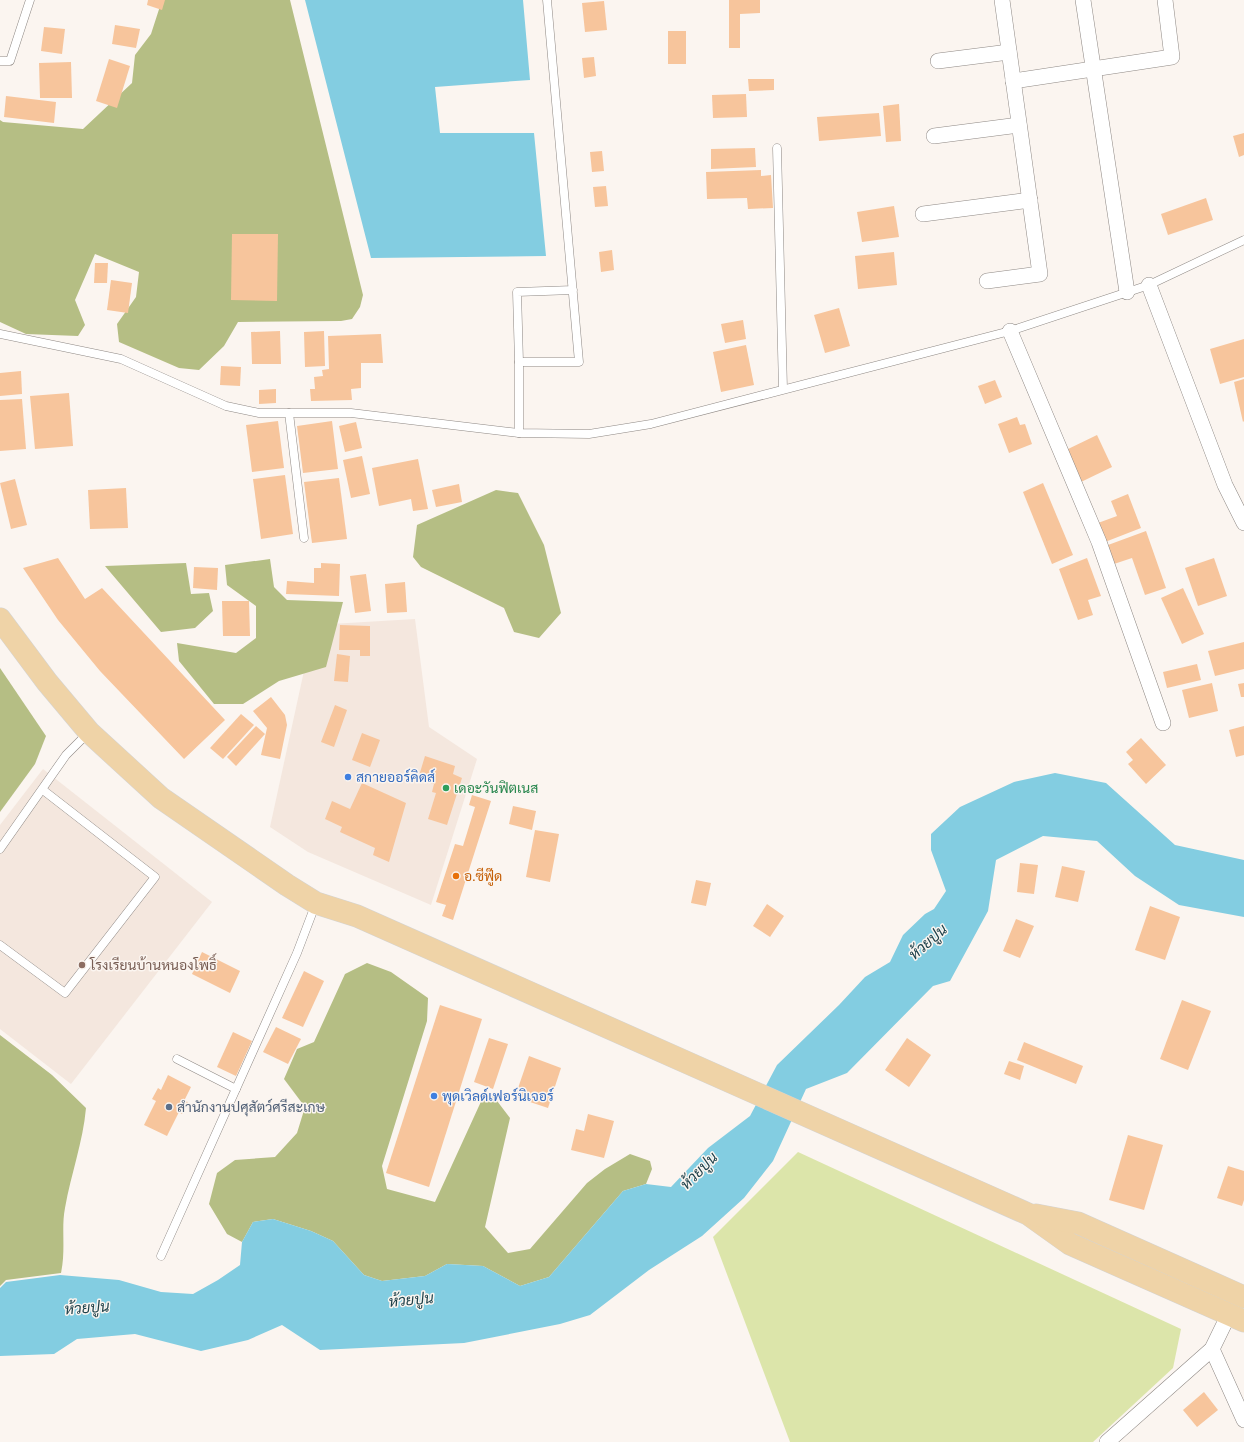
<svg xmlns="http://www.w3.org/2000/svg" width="1244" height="1442" font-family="Mulish,Sarabun,sans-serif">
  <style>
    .built { fill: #f4e7de }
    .green { fill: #dce5aa }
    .forest { fill: #b5be84 }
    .water { fill: #83cde1 }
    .building { fill: #f7c59c }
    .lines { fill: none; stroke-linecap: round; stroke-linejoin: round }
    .lane-casing { stroke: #8e8884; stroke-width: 9 }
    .street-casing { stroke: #8e8884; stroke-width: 16 }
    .primary-casing { stroke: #d4d4d3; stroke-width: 23 }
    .lane { stroke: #fff; stroke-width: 8 }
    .street { stroke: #fff; stroke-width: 15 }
    .primary { stroke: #efd3a7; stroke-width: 22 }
    .shop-dot { fill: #3f7fe0; stroke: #fbf5f0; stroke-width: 1.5 }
    .leisure-dot { fill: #2e9e5b; stroke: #fbf5f0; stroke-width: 1.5 }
    .food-dot { fill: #e8710a; stroke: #fbf5f0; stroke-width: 1.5 }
    .education-dot { fill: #8d6e63; stroke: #fbf5f0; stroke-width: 1.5 }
    .service-dot { fill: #5c6f8a; stroke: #fbf5f0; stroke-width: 1.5 }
    .labels { text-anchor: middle; stroke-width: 3; stroke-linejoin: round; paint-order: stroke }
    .shop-label { font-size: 14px; fill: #366cbe; stroke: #fbf5f0; text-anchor: start }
    .leisure-label { font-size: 14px; fill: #27864d; stroke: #fbf5f0; text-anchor: start }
    .food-label { font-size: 14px; fill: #c56008; stroke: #fbf5f0; text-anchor: start }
    .education-label { font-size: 14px; fill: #785e54; stroke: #fbf5f0; text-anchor: start }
    .service-label { font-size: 14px; fill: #4e5e75; stroke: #fbf5f0; text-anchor: start }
    .water-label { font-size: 15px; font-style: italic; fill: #1e414a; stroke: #fbf5f0 }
  </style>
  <rect width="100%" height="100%" fill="#fbf5f0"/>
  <g class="built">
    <polygon points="415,619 429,727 477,759 431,905 308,852 270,827 314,625"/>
    <polygon points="43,769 212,902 71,1084 0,1029 0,825"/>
  </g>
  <polygon class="green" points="798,1152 1181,1329 1173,1368 1093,1442 790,1442 713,1237"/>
  <g class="forest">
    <polygon points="162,0 290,0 363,295 360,307 352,319 341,321 238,322 224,346 199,370 179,368 119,342 117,324 136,297 139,272 95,254 75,300 85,325 78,336 26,334 0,322 0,120 3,122 83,129 132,83 135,55 151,34"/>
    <polygon points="496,490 518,493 544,545 561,613 539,638 514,632 504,608 421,567 413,557 417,525"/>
    <polygon points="270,559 274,587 287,600 343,602 326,667 279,681 243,704 214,704 179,661 177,643 236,653 256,638 256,606 227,585 225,565"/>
    <polygon points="186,563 191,594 209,593 213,611 195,628 161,632 105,566"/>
    <polygon points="0,668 46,736 35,764 0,812"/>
    <polygon points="367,963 391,972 428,998 427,1021 382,1166 387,1189 435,1202 484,1095 491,1093 510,1118 485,1227 508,1253 530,1249 587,1183 605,1169 630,1154 650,1161 652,1169 646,1184 623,1191 549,1277 520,1286 483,1266 447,1264 425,1276 382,1281 364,1275 333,1241 311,1231 273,1219 253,1222 242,1242 227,1234 209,1204 217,1173 235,1160 275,1157 297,1133 305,1107 284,1079 297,1049 314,1042 345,974"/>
    <path d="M 0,1035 L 52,1075 L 86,1108 C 83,1142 71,1174 65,1208 C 61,1228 66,1250 61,1273 L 6,1280 L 0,1286 Z"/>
  </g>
  <g class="water">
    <polygon points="305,0 523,0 530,80 435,87 440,133 534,133 546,256 371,258"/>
    <polygon points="1055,773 1106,783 1175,845 1244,860 1244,917 1179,905 1135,876 1097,841 1043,836 996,860 988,911 950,981 933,986 847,1073 806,1089 773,1161 744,1198 702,1236 649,1270 590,1315 560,1324 464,1343 320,1350 282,1325 248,1340 201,1351 135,1334 77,1339 54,1354 0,1356 0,1288 6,1282 60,1275 119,1280 161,1292 193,1294 218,1280 240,1265 242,1242 253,1222 273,1219 311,1231 333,1241 364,1275 382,1281 425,1276 447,1264 483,1266 520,1286 549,1277 623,1191 646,1184 671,1187 708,1148 750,1116 777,1065 839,1005 865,977 890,962 903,935 925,914 934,909 946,891 931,850 931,834 960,807 1014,782"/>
  </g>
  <g class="building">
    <polygon points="148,0 165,0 162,10 147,5"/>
    <polygon points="729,0 760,0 760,13 740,14 740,48 729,48"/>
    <polygon points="604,1 607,30 585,32 582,3"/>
    <polygon points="115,25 140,29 136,48 112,44"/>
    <polygon points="44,27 65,29 62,54 41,51"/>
    <rect x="668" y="31" width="18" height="33"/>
    <polygon points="594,57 596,76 584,78 582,58"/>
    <polygon points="109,59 130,66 117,108 96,101"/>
    <polygon points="71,62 72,98 40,98 39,63"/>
    <polygon points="748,79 774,79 774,90 749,91"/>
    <polygon points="746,94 747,117 713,118 712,95"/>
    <polygon points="6,96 56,102 54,123 4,117"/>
    <polygon points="899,104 901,141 886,142 883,106"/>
    <polygon points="879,113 881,136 819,141 817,117"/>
    <polygon points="1244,133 1244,155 1239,157 1233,136"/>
    <polygon points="755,148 756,167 711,169 711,149"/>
    <polygon points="602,151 604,171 592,172 590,152"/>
    <polygon points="761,170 761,176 771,175 773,208 748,209 747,198 707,199 706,172"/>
    <polygon points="606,186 608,206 595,207 593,187"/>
    <polygon points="1206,198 1213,220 1168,235 1161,214"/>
    <polygon points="894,206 899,237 862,242 857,212"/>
    <polygon points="232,234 278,234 277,301 231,300"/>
    <polygon points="612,250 614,270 601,272 599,252"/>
    <polygon points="894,252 897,285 858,289 855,256"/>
    <polygon points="95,263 108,263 107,283 94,283"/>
    <polygon points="111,280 132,283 128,313 107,310"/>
    <polygon points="839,308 850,346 825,353 814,315"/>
    <polygon points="743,320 746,339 725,343 721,324"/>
    <polygon points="280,331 281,364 252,364 251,332"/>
    <polygon points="324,331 325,366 305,367 304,332"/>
    <polygon points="381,334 383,363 361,363 361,388 351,389 352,400 311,401 310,389 315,389 314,377 323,376 322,370 329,369 328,336"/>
    <polygon points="1244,339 1244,377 1220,384 1210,349"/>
    <polygon points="746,345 754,385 721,392 713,352"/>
    <polygon points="221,366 241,367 240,386 220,385"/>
    <polygon points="21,371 22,394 0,396 0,373"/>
    <polygon points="1244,379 1244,421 1243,422 1234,382"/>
    <polygon points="995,380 1002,397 985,404 978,386"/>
    <polygon points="276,389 276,403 259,404 259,390"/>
    <polygon points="69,393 73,446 35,449 30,396"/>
    <polygon points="22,399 26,449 0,451 0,400"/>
    <polygon points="1017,417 1020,425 1025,424 1032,444 1009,453 998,424"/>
    <polygon points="278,421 284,468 252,472 246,425"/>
    <polygon points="332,421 338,469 303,473 297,426"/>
    <polygon points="356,422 362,448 345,452 339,426"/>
    <polygon points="1097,435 1112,467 1081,482 1066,450"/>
    <polygon points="362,456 370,494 351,498 343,460"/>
    <polygon points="418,459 428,509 413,511 411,499 379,506 372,468"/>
    <polygon points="285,475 293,534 261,539 253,479"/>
    <polygon points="339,478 347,539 312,543 304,482"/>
    <polygon points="15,479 27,525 11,529 0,483"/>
    <polygon points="1043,483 1073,555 1052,564 1023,492"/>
    <polygon points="459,484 462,502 436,507 432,490"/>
    <polygon points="126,488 128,528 90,529 88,490"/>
    <polygon points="1128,494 1141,528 1105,542 1098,523 1117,516 1111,501"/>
    <polygon points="1146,531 1166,588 1145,595 1132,558 1114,564 1108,545"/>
    <polygon points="58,558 85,599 102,588 225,720 184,759 100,671 58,620 23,568"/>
    <polygon points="1087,558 1101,596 1088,600 1093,615 1078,620 1059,569"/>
    <polygon points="1214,558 1227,596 1198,606 1185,568"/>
    <polygon points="321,563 340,564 339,596 286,594 287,581 314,583 314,568 321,568"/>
    <polygon points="194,567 218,568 217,590 193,588"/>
    <polygon points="366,574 371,611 355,613 350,576"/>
    <polygon points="405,582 407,612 387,613 385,584"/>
    <polygon points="1183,588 1204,634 1182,644 1161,598"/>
    <polygon points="222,601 249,601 250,636 223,636"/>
    <polygon points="340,625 370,626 370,656 360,656 360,650 339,650"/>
    <polygon points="1244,642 1244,669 1215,676 1208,651"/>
    <polygon points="337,654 350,656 348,682 334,681"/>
    <polygon points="1197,664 1201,680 1167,688 1163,672"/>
    <polygon points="1212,683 1218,711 1189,718 1182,690"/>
    <polygon points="1244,683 1244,697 1241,697 1238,684"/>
    <polygon points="271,697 285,715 287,725 280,759 261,755 267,728 253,711"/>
    <polygon points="335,705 347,710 334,747 321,742"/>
    <polygon points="241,714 254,725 223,759 210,748"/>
    <polygon points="256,726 265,734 236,766 227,757"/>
    <polygon points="1244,726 1244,755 1236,757 1229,730"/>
    <polygon points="362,733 380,740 370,767 352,760"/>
    <polygon points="1141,738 1166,765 1146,784 1128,764 1133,760 1126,752"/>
    <polygon points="425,756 455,766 453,774 462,778 447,825 428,819 436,793 432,792 434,784 418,779"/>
    <polygon points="362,783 406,803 389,862 373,855 375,848 340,832 342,827 325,819 332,801 350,809"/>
    <polygon points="472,795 491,801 453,920 442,916 446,905 436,902 455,844 463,846 475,807 469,805"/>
    <polygon points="513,806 536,811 532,830 509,824"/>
    <polygon points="535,830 559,834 550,882 526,877"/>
    <polygon points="1020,863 1038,865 1034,894 1017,892"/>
    <polygon points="1062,866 1085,871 1078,902 1055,897"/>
    <polygon points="696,880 711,883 706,906 691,903"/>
    <polygon points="767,904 784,916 770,937 753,926"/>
    <polygon points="1150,906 1180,917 1165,960 1135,950"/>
    <polygon points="1016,919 1034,926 1020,958 1003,951"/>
    <polygon points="202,952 240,971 230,993 192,974"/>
    <polygon points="304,971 324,981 303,1027 282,1018"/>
    <polygon points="1182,1000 1211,1011 1188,1070 1160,1059"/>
    <polygon points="440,1005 482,1019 429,1187 386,1173"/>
    <polygon points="276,1027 301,1039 288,1064 263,1052"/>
    <polygon points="233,1032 252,1041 236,1076 217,1067"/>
    <polygon points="489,1038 508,1044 493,1089 474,1082"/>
    <polygon points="907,1038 931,1055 909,1087 885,1070"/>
    <polygon points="1024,1042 1083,1066 1076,1084 1017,1060"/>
    <polygon points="529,1056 561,1068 548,1108 515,1097"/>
    <polygon points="1009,1061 1024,1066 1020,1080 1004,1074"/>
    <polygon points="168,1075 191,1087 184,1101 188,1102 182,1114 179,1112 167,1136 144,1125 156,1101 152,1099 158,1088 161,1090"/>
    <polygon points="588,1114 614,1121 604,1158 571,1150 576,1129 584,1131"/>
    <polygon points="1128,1135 1163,1145 1144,1210 1109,1200"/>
    <polygon points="1228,1166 1244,1171 1244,1200 1242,1206 1217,1198"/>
    <polygon points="1204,1392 1218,1410 1197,1427 1183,1410"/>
  </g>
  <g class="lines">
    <defs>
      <g id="lane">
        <polyline points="547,0 579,362 519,362 517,292 573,290"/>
        <polyline points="0,61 10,61 30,0"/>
        <polyline points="777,148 783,389"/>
        <polyline points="0,334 121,359 226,406 259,413 351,413 519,433 589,434 651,424 1010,331 1149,285 1244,240"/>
        <polyline points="519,362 519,433"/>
        <polyline points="289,413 304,538"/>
        <polyline points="0,849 66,755 88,733"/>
        <polyline points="0,945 65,993 155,877 43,790"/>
        <polyline points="177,1059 236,1089"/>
        <polyline points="161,1256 297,953 316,903"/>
      </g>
      <g id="street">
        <polyline points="1083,0 1127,292"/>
        <polyline points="938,61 1009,52"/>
        <polyline points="1013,81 1172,57 1165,0"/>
        <polyline points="934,136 1019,125"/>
        <polyline points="923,214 1030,200"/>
        <polyline points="987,281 1040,274 1002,0"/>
        <polyline points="1149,285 1225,485 1244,523"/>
        <polyline points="1010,331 1099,542 1163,723"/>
        <polyline points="1212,1349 1244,1420"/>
        <polyline points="1107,1442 1212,1349 1229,1314"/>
      </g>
      <g id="primary">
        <polyline points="0,619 47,682 89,732 161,798 287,885 316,903 357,916 1028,1214 1070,1244 1244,1321"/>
        <polyline points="1036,1215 1078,1223 1244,1297"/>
      </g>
    </defs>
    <use href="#lane" class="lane-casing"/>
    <use href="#street" class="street-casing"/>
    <use href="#primary" class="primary-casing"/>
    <use href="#lane" class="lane"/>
    <use href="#street" class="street"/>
    <use href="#primary" class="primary"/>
  </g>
  <g class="shop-dot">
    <circle cx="348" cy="777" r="4"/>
    <circle cx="434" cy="1096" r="4"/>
  </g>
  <circle class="leisure-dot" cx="446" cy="788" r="4"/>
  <circle class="food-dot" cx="456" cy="876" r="4"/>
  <circle class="education-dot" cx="82" cy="965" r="4"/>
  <circle class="service-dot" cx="169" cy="1107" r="4"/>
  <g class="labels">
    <g class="shop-label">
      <text x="356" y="782">สกายออร์คิดส์</text>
      <text x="442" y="1101">พุดเวิลด์เฟอร์นิเจอร์</text>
    </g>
    <g class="leisure-label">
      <text x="454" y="793">เดอะวันฟิตเนส</text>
    </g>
    <g class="food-label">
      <text x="464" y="881">อ.ซีฟู๊ด</text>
    </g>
    <g class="education-label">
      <text x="90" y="970">โรงเรียนบ้านหนองโพธิ์</text>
    </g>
    <g class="service-label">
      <text x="177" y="1112">สำนักงานปศุสัตว์ศรีสะเกษ</text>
    </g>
    <g class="water-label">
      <text transform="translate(928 942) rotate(-41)" y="5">ห้วยปูน</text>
      <text transform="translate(699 1171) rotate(-45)" y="5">ห้วยปูน</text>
      <text transform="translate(411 1300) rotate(-5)" y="5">ห้วยปูน</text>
      <text transform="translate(87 1308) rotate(-4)" y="5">ห้วยปูน</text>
    </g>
  </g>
</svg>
